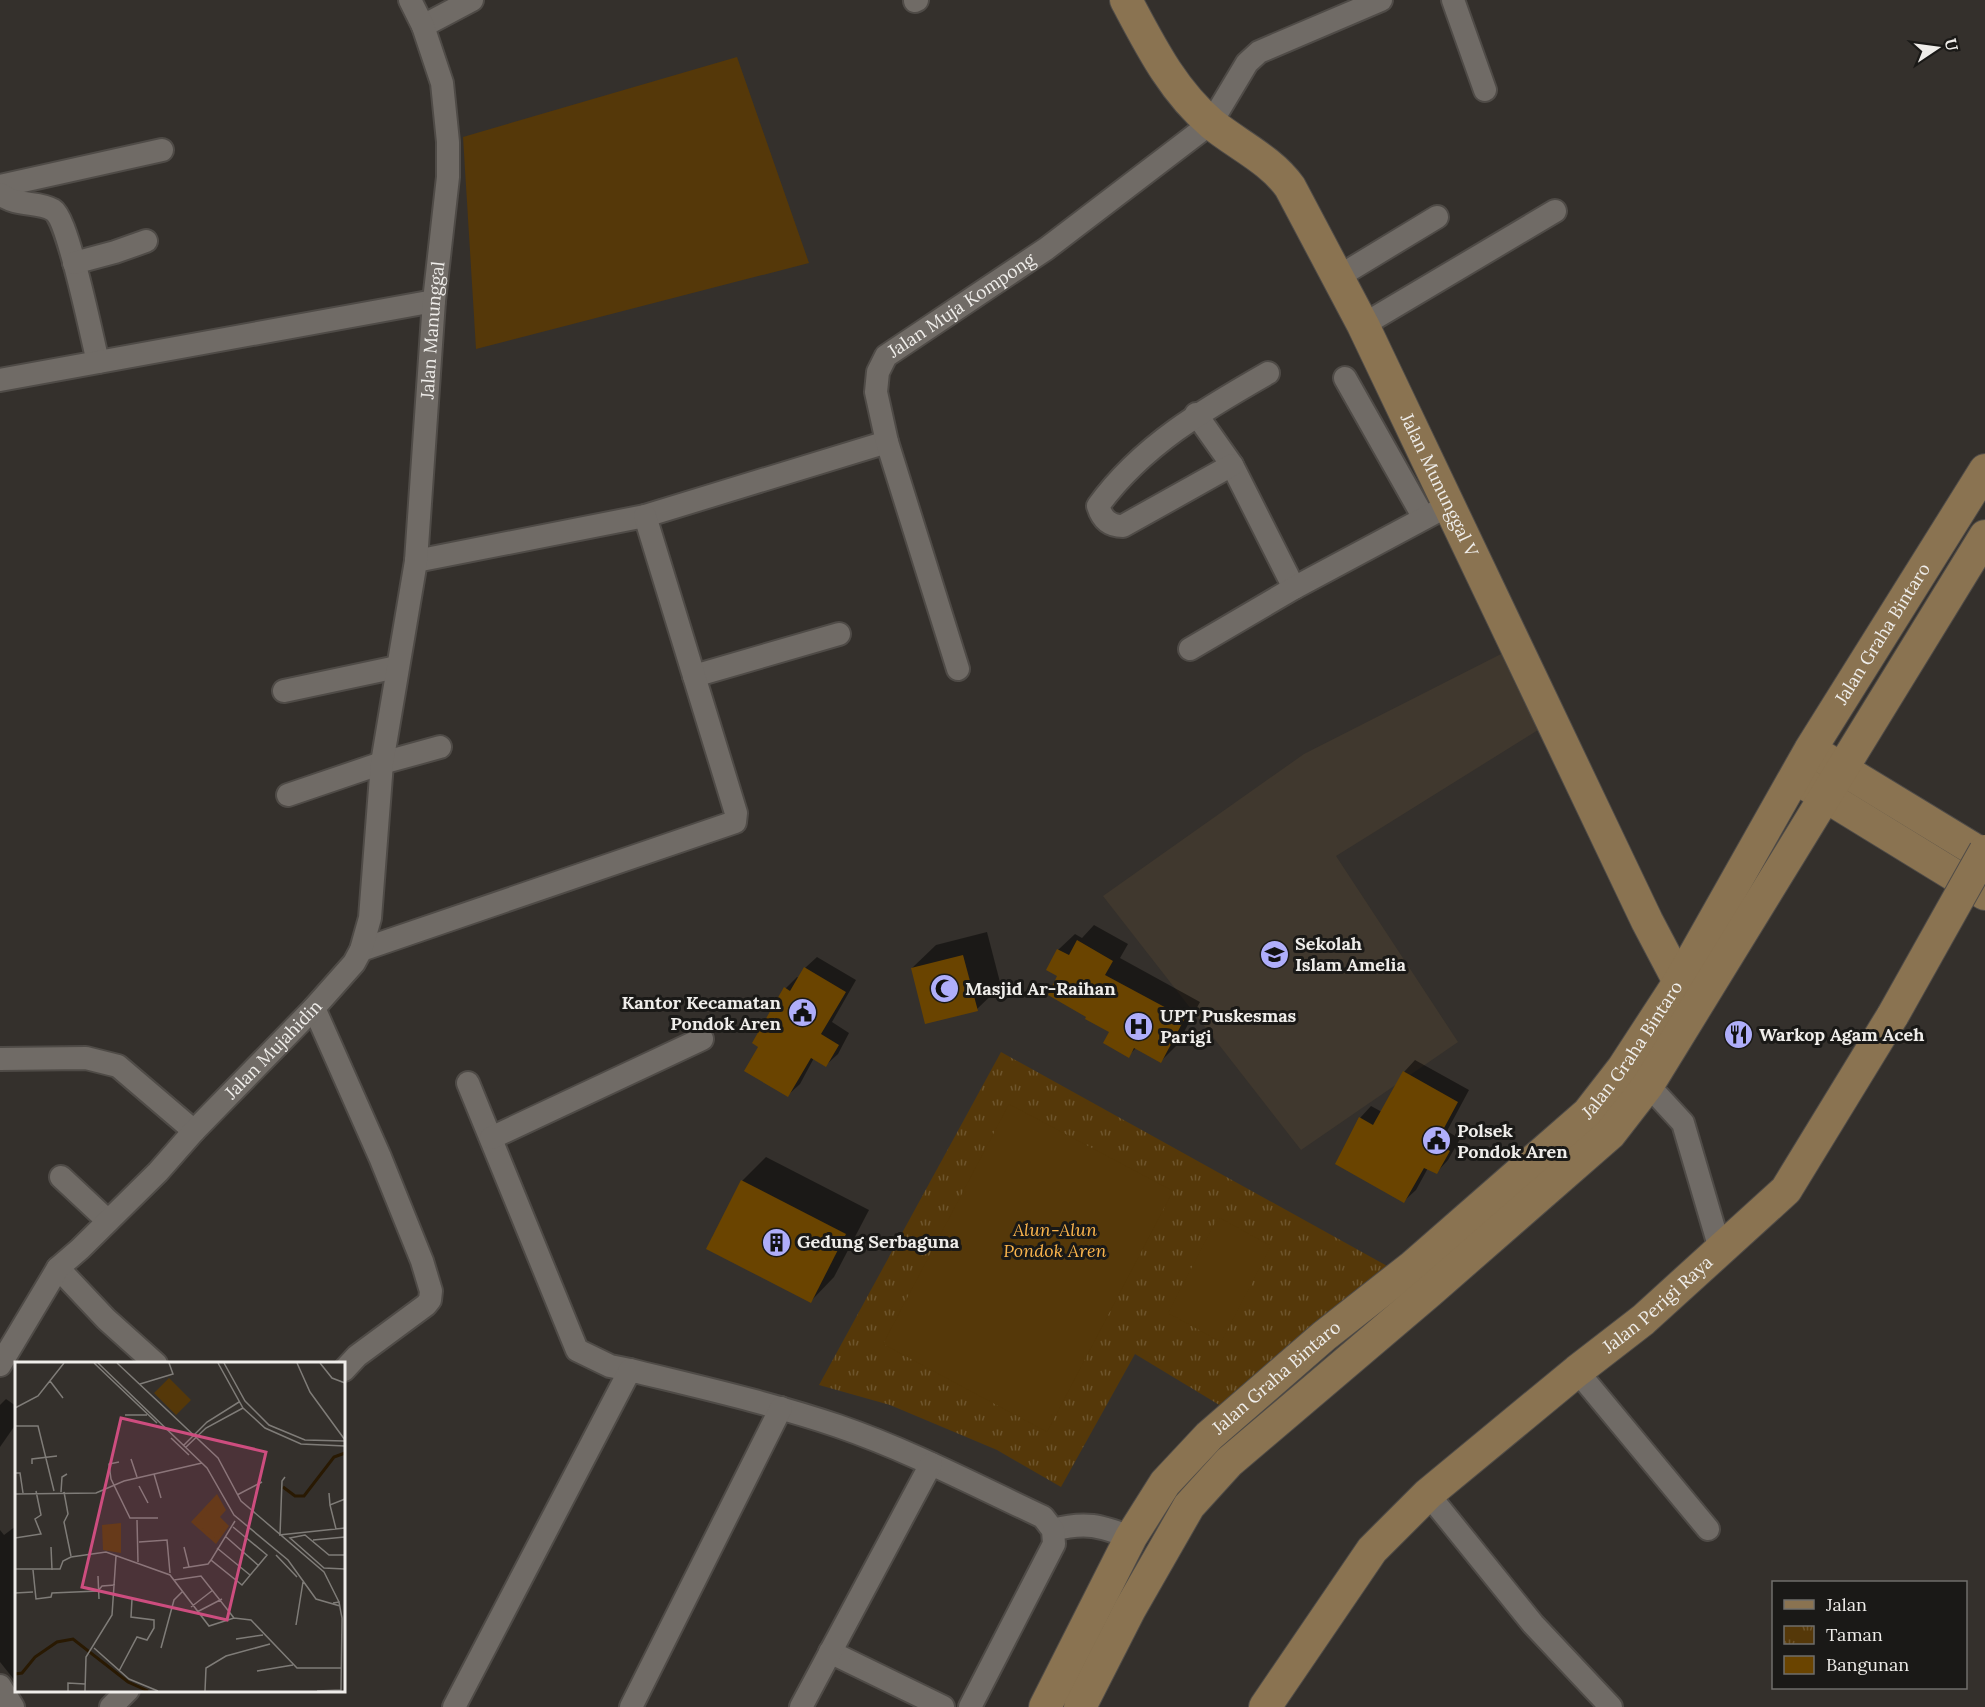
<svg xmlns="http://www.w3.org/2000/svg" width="1985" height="1707" font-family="Lora,serif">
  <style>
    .built { fill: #40382e }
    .park { fill: url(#park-tufts) }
    .pitch { fill: #553809 }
    .shadow { fill: #0007 }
    .building { fill: #6a4400 }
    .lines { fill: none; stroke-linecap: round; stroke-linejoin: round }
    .street-casing { stroke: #4f4b47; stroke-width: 26 }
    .secondary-casing { stroke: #4f4b47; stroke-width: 34 }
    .street { stroke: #706b66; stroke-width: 22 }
    .secondary { stroke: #8a7351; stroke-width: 32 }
    .secondary-bridge-casing { stroke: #4f4b47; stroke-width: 34; stroke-linecap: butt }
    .secondary-bridge { stroke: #8a7351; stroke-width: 32 }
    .labels { text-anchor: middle; stroke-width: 6; stroke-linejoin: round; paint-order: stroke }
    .street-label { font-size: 18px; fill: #efedea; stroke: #1a1917 }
    .poi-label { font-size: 18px; font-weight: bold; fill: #efedea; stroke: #1a1917; text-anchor: start }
    .park-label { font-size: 18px; font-style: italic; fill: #fab44c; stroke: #1a1917 }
    .inset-river { fill: none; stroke: #291902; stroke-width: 3 }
    .inset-road { fill: none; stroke: #7f7c78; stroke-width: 1.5 }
    .view { fill: #cd4d7f; fill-opacity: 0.15; stroke: #cd4d7f; stroke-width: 3 }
    .inset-edge { fill: none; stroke: #efedea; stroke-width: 3 }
  </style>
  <defs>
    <pattern id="park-tufts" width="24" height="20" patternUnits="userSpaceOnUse" patternTransform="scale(1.5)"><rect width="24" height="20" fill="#553809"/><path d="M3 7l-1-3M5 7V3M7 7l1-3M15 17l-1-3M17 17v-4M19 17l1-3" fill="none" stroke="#6e552d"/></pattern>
  </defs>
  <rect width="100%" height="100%" fill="#34302c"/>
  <polygon class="built" points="1505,652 1546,725 1336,856 1458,1042 1301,1150 1103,896 1304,754"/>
  <polygon class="park" points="1001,1052 1389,1267 1226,1409 1135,1354 1061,1487 997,1450 890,1405 819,1385"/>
  <g class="pitch">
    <polygon points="737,57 809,263 476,349 463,137"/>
    <polygon points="1009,1104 1173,1191 1047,1432 883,1344"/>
    <polygon points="1218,1217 1271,1246 1221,1342 1168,1313"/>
  </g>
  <g class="shadow">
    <polygon points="1094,925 1128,944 1120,958 1200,1002 1177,1045 1161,1061 1136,1048 1128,1056 1111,1031 1089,1016 1059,976 1058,950 1075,934 1082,938"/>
    <polygon points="987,932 1001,986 977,1009 912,968 936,945"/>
    <polygon points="817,957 856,980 832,1022 849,1033 838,1054 826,1065 814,1058 800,1084 788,1095 760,1047 786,988 797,977 799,978 805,968"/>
    <polygon points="1415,1060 1469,1090 1447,1131 1460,1139 1448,1160 1437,1172 1428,1168 1416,1190 1404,1201 1360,1118 1371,1106 1382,1112 1404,1072"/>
    <polygon points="766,1157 869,1210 834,1277 811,1301 708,1248 742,1181"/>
    <polygon points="6,1399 16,1406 16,1424 0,1447 0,1405"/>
    <polygon points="16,1526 16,1682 0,1662 0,1530 4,1535"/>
  </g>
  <g class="building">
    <polygon points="1077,940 1113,961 1105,975 1185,1018 1161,1063 1134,1048 1129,1058 1103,1043 1109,1032 1085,1019 1086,1017 1048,995 1057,976 1046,970 1057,949 1069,955"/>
    <polygon points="963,955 978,1011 925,1024 911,968"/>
    <polygon points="804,967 846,992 821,1034 839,1045 826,1067 811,1058 788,1097 744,1071 758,1047 752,1043 784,987 790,991"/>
    <polygon points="1403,1071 1458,1102 1436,1143 1450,1151 1437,1174 1424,1168 1404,1203 1335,1164 1359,1117 1373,1125"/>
    <polygon points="741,1180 846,1234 811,1303 706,1249"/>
  </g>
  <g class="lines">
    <defs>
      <g id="street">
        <polyline points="1453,0 1485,90"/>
        <polyline points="915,1 917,0"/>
        <polyline points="423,26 472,0"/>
        <polyline points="0,186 162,150"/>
        <path d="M 0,194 C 17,207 38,201 53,210 C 68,219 92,338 98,362"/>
        <polyline points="74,263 115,252 146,241"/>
        <polyline points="1338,277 1437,217"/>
        <polyline points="1363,325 1555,211"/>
        <polyline points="1345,378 1424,518"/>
        <polyline points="0,380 434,301"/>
        <polyline points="1196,414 1232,465 1294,588"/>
        <path d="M 1232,465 L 1123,526 C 1109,526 1102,519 1098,506 C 1142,445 1205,409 1268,373"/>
        <polyline points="416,561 645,516 887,442"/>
        <polyline points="1190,649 1294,588 1449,505"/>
        <path id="s1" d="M 958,669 L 887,442 L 876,392 L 878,372 L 886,356 L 1046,249 L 1211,123 L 1247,63 L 1259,52 L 1381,0"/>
        <polyline points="694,676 839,634"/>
        <polyline points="284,691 397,667"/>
        <polyline points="288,795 382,763 440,747"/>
        <polyline points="361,950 735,822 736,813 645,516"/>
        <polyline points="314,1008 380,1157 422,1261 431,1291 430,1300 426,1305 357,1356 344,1370"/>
        <polyline points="0,1059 86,1058 118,1066 194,1131"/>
        <polyline points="1637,1077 1648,1085 1683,1123 1720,1249"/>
        <polyline points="468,1083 577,1350 610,1366 630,1370"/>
        <polyline points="491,1138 702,1039"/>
        <polyline points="61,1177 108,1221"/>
        <polyline points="58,1268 106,1319 156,1364"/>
        <path id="s2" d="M 0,1365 L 58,1268 L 80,1249 L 158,1172 L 194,1131 L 314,1008 L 354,963 L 361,950 L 370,918 L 382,763 L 416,561 L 434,301 L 448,177 L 448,142 L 442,83 L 423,26 L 410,0"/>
        <polyline points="1577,1371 1708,1529"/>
        <polyline points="1428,1494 1533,1624 1611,1707"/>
        <path d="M 1053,1530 C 1086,1521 1100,1526 1131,1537"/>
        <polyline points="830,1652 943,1707"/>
        <polyline points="0,1686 13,1707"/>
        <polyline points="111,1707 128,1690"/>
        <path d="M 454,1707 L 630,1370 C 699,1387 770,1403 838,1426 C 908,1450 975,1485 1043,1517 L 1053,1530 L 1054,1544 L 970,1707"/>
        <polyline points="631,1707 781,1408"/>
        <polyline points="801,1707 931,1464"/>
      </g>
      <g id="secondary">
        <path id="s3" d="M 1126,0 C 1150,45 1172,90 1212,124 C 1238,145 1271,160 1290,187 L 1363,325 L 1647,921 L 1686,995"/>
        <polyline points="1824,758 1985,856"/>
        <polyline points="1809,786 1985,894"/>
        <path id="s4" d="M 1045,1707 L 1131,1537 L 1165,1483 L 1209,1436 L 1324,1336 L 1413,1266 L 1588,1113 L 1623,1068 L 1679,982 L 1810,750 L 1985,470"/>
        <polyline points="1080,1707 1130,1609 1189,1506 1229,1462 1429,1292 1610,1134 1648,1085 1985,536"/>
        <path id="s5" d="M 1265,1707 L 1372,1550 L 1428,1494 L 1577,1371 L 1643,1320 L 1786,1190 L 1893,1015"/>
      </g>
    </defs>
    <use href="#street" class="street-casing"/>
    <use href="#secondary" class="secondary-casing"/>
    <use href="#street" class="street"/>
    <use href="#secondary" class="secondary"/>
    <defs>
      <polyline id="secondary-bridge" points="1893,1015 1985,851"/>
    </defs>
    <use href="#secondary-bridge" class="secondary-bridge-casing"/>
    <use href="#secondary-bridge" class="secondary-bridge"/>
  </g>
  <defs>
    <symbol id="school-disc" viewBox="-11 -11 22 22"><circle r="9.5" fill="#afaefa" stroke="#1a1917"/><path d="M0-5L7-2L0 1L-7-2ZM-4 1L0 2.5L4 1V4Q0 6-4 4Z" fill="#111"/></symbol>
    <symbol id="mosque-disc" viewBox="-11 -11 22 22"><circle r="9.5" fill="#afaefa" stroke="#1a1917"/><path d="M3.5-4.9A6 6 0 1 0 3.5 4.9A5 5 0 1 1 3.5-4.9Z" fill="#111"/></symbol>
    <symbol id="civic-disc" viewBox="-11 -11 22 22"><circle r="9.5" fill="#afaefa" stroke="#1a1917"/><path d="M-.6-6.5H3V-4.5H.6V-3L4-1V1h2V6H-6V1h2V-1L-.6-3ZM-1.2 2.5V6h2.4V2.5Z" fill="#111"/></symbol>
    <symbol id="hospital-disc" viewBox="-11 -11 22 22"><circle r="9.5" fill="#afaefa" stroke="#1a1917"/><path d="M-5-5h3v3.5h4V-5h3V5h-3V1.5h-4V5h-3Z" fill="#111"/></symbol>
    <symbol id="restaurant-disc" viewBox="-11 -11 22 22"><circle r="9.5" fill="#afaefa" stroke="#1a1917"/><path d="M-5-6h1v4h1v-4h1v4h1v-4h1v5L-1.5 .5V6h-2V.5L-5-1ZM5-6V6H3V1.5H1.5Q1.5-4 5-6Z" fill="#111"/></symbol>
    <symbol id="building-disc" viewBox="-11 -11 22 22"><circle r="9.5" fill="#afaefa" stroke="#1a1917"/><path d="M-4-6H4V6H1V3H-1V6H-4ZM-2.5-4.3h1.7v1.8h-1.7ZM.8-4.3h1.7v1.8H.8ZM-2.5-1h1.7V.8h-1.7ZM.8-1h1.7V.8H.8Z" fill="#111"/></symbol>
  </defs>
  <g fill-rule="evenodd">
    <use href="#school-disc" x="1258" y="938" width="33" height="33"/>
    <use href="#mosque-disc" x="928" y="972" width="33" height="33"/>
    <use href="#civic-disc" x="786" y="996" width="33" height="33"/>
    <use href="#hospital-disc" x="1122" y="1010" width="33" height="33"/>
    <use href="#restaurant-disc" x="1722" y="1018" width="33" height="33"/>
    <use href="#civic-disc" x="1420" y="1124" width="33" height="33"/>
    <use href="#building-disc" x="760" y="1226" width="33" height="33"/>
  </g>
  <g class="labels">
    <g class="street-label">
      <text dy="6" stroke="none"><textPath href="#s1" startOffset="418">Jalan Muja Kompong</textPath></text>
      <text dy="6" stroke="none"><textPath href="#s2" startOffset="1178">Jalan Manunggal</textPath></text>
      <text dy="6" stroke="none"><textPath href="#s3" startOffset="586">Jalan Mununggal V</textPath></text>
      <text dy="6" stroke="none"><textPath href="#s4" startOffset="1380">Jalan Graha Bintaro</textPath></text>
      <text dy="6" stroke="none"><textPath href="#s4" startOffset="894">Jalan Graha Bintaro</textPath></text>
      <text dy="6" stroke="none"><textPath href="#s2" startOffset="420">Jalan Mujahidin</textPath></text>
      <text dy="6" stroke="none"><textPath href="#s5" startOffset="567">Jalan Perigi Raya</textPath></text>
      <text dy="6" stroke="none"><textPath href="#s4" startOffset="408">Jalan Graha Bintaro</textPath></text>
    </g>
    <g class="poi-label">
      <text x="1295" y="950">Sekolah<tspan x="1295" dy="21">Islam Amelia</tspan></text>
      <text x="965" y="995">Masjid Ar-Raihan</text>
      <text x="781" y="1009" text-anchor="end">Kantor Kecamatan<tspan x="781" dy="21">Pondok Aren</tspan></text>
      <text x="1160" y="1022">UPT Puskesmas<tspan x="1160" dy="21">Parigi</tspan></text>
      <text x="1759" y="1041">Warkop Agam Aceh</text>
      <text x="1457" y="1137">Polsek<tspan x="1457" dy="21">Pondok Aren</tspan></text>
      <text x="797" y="1248">Gedung Serbaguna</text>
    </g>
    <g class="park-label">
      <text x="1055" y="1236">Alun-Alun<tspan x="1055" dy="21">Pondok Aren</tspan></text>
    </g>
  </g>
  <g transform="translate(15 1362)">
    <rect width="330" height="330" fill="#34302c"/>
    <path d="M 202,132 L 211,148 L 205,155 L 214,164 L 201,182 L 176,160 Z" fill="#553809"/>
    <path d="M 154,16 L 176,38 L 161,53 L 139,31 ZM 192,148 L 209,164 L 199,176 L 181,161 ZM 106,161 L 106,191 L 88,188 L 87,163 Z" fill="#553809"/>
    <path class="inset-river" d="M 268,125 L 280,134 L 289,134 L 319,95 L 330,91M 0,312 L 7,311 L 20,295 L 42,280 L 58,277 L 113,320 L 133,329"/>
    <path class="inset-road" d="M 79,1 L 142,61M 83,1 L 192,106 L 219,153 L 273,198 L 301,237 L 325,244M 102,1 L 203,96 L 226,139 L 309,210 L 324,240M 203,1 L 228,46 L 250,66 L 286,82 L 330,84M 209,1 L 230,39 L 254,63 L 290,78 L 330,79M 282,1 L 295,30 L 330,78M 305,1 L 317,16 L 330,21M 35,19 L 48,36M 125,22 L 158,12 L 154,1M 0,46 L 23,34 L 49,1M 110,53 L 132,53M 0,64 L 23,64 L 39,129M 156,76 L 174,93M 168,84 L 192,60 L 224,40M 171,85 L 191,66 L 228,46M 116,97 L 122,115M 104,100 L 94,102 L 96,117 L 115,156 L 143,156M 17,102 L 17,97 L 42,94M 0,111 L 5,111 L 8,131M 139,112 L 146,136M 124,124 L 133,141M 46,130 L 47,115 L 52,112M 49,130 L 53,152 L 49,160 L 56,194M 314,131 L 315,143 L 330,137M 0,132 L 81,131 L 109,119 L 187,101M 222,133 L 247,120M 315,143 L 321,167M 122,158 L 123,200M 218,165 L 252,193 L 227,223 L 196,198 L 220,159M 264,173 L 330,166M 265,173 L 267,119 L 270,115M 210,174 L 244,204M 0,176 L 26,172 L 20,157 L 26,153 L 21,129M 298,178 L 330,175M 124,180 L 152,178 L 155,211M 36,185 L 37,208M 169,185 L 174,205M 202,186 L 235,213M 261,193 L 282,215M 330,193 L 314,193 L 290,173 L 275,176 L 309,206 L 330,207M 168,206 L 193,202 L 196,198M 0,207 L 45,207 L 48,199 L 56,195 L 91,190 L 155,213 L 194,264 L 219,256 L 236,258 L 282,306 L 327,306M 18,208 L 21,237 L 36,235 L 37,231 L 83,229 L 87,224 L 100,223M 83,214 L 84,237M 159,218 L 186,214 L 219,256M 0,231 L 18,230M 318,241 L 324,240 L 327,256 L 326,329M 176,245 L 198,228M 182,250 L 207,237M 281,263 L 288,220M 221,277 L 248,273M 79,286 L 114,317 L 143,329M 146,286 L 159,238 L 167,230M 104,309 L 122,275 L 132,278 L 139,266 L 139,258 L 116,255 L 117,237M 242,309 L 278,303M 53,329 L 53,321 L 70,322M 70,329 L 71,295 L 97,253 L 101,194M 190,329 L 191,306 L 211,294 L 255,282M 302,329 L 326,328"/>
    <path class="view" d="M 106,56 L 251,90 L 212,258 L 67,225 Z"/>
    <rect width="330" height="330" class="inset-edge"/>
  </g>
  <rect x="1772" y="1581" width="195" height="108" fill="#1a1917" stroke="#6f6e6b" stroke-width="1.5"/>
  <rect x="1784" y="1600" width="30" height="9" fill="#8a7351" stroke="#6f6e6b" stroke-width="1.5"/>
  <text x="1826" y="1611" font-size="18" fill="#efedea">Jalan</text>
  <rect x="1784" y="1626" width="30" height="18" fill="url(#park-tufts)" stroke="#6f6e6b" stroke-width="1.5"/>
  <text x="1826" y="1641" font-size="18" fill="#efedea">Taman</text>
  <rect x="1784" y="1656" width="30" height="18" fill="#6a4400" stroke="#6f6e6b" stroke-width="1.5"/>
  <text x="1826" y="1671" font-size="18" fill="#efedea">Bangunan</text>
  <g transform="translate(1937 48) rotate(77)" stroke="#1a1917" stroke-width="4.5" paint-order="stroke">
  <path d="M0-4.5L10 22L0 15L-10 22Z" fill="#efedea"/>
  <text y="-9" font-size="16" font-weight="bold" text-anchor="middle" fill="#efedea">U</text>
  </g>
</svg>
